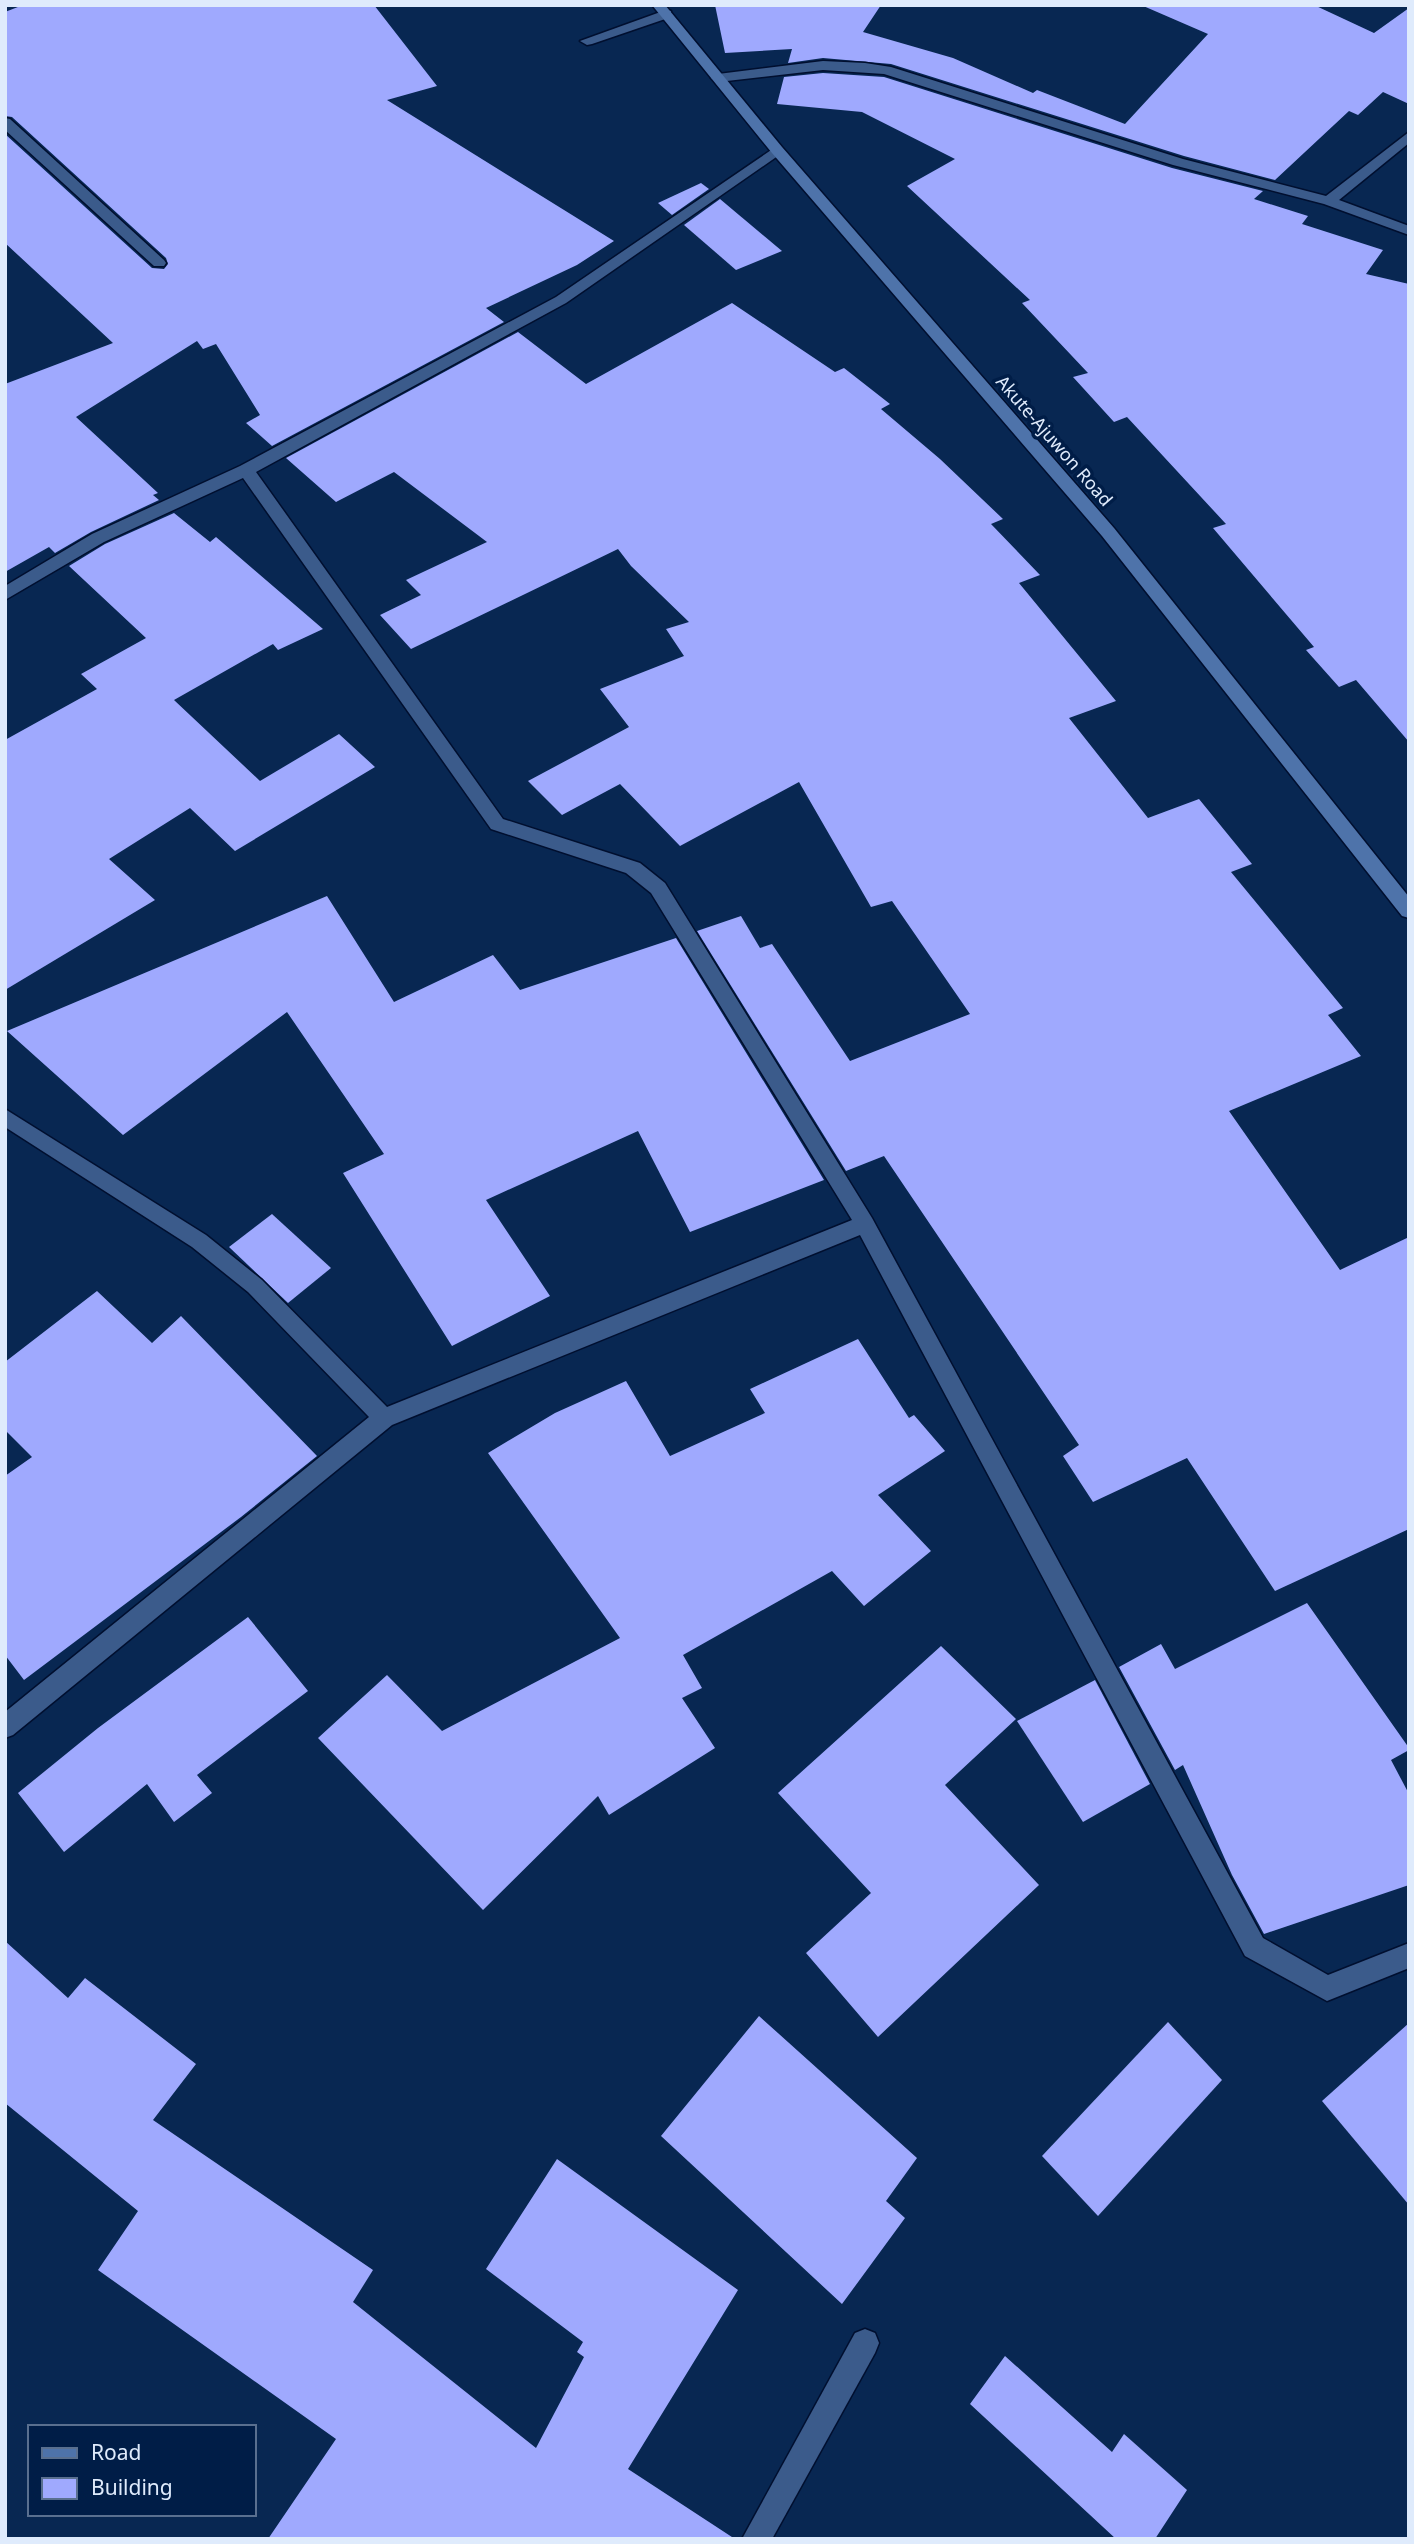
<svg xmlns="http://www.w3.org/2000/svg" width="1414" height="2544" font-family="'Noto Sans',sans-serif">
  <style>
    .building { fill: #9fa9fe }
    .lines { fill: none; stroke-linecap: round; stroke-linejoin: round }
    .street-casing { stroke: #000f2f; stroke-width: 3 }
    .secondary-casing { stroke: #000f2f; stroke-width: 3 }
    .street { fill: #3b5b8b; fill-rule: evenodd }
    .secondary { fill: #4e73aa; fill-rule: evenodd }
    .labels { text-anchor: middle; stroke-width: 7; stroke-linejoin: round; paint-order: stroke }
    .far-street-label { font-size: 18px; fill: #dfebfc; stroke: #001d47 }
  </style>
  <rect width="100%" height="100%" fill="#082752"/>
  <g class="building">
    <polygon points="23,5 374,5 437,86 387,100 614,241 577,265 486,308 504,322 272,446 246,423 260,415 216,344 203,349 197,341 76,417 158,493 153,495 159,500 91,532 55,553 49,547 5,572 5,384 113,343 5,243 5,134 152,268 164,269 168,264 166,258 12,117 5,116 5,12"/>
    <polygon points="715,5 881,5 863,32 953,58 1033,93 1037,90 1125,124 1208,34 1141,5 1314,5 1374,33 1409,8 1409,104 1383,92 1358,115 1349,111 1275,180 1184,156 891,64 823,58 788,63 792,49 725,53"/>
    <polygon points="823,73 884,77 1172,168 1263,191 1254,199 1308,216 1302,224 1383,250 1366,274 1409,284 1409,742 1356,680 1339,687 1306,650 1314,647 1213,528 1226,524 1127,417 1114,422 1073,377 1088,373 1022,303 1030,300 907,186 955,159 862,112 777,104 784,77"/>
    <polygon points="701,183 709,189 672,215 658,203"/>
    <polygon points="720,199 782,251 736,270 684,225"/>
    <polygon points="732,303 835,372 844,368 890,404 881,409 940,459 1003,519 991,524 1040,575 1019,583 1116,701 1069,718 1148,818 1199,799 1252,864 1231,872 1343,1008 1328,1015 1361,1056 1229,1111 1340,1270 1409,1237 1409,1529 1275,1591 1187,1458 1093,1502 1063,1456 1079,1445 884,1156 846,1171 697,931 741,916 760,948 772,944 850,1061 970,1014 892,901 871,907 799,782 680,846 620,784 562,815 528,781 629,727 600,689 684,656 666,629 689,622 631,566 618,549 411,649 380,615 421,595 406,580 487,542 394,472 336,502 286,458 518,332 586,384"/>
    <polygon points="174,513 210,542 216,537 323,629 278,650 273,644 174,700 260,781 339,734 375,767 235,851 190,808 109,859 155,900 5,990 5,740 97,689 81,674 146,638 69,566 105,544"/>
    <polygon points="327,896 394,1002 493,955 520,990 676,938 824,1180 690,1232 638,1131 486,1200 550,1296 452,1346 343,1173 384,1154 287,1012 123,1135 7,1031"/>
    <polygon points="272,1214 331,1268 288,1303 229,1247"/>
    <polygon points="97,1291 152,1343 181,1316 317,1456 241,1517 24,1680 5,1655 5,1476 32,1457 5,1430 5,1362"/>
    <polygon points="858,1339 909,1418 914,1415 945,1451 878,1495 931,1551 864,1606 832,1571 683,1655 702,1688 682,1698 715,1748 609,1815 598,1796 483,1910 318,1738 387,1675 442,1731 620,1638 488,1453 555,1413 626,1381 670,1456 765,1413 750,1389"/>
    <polygon points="1307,1603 1409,1748 1409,1750 1391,1760 1409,1794 1409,1885 1264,1934 1232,1875 1183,1765 1175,1770 1119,1667 1161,1644 1175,1669"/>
    <polygon points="248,1617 308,1691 197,1775 212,1793 174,1822 147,1784 64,1852 18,1793 98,1728"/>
    <polygon points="941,1646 1016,1719 945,1785 1039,1885 878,2037 806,1953 871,1893 778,1793"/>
    <polygon points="1095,1680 1150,1784 1083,1822 1017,1721"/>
    <polygon points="5,1941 68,1998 85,1978 196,2064 153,2120 373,2270 353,2302 536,2448 584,2357 577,2352 583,2342 486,2269 557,2159 738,2290 628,2469 735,2539 268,2539 336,2439 98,2270 138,2211 5,2103"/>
    <polygon points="759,2016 917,2158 886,2201 905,2218 842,2304 661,2136"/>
    <polygon points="1168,2022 1222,2080 1098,2216 1042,2156"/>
    <polygon points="1409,2023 1409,2205 1322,2101"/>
    <polygon points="1005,2356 1112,2452 1124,2434 1187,2490 1155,2539 1116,2539 970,2404"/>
  </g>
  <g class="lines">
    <defs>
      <g id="street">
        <polygon points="666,10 671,11 671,17 592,44 587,45 580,41"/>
        <polygon points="823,61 865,63 891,67 1183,159 1326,196 1409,132 1409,143 1339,200 1409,226 1409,235 1324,204 1173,165 884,74 823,70 718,82 711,78 718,74"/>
        <polygon points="5,118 10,119 164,260 166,263 164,266 154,266 5,130"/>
        <polygon points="777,146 784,150 782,153 566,303 256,472 503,819 640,863 665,883 872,1218 1263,1938 1328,1975 1409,1943 1409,1968 1327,2001 1245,1956 860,1235 392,1425 13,1735 5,1738 5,1712 369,1417 248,1292 192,1247 5,1127 5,1109 206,1235 262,1280 387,1407 852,1220 651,893 626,873 491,829 243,478 104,542 5,600 5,586 92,534 240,466 556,297"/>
        <polygon points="865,2329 875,2333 879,2343 875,2353 772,2539 742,2539 855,2333"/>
      </g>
      <polygon id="secondary" points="652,5 665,5 782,147 1114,528 1409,897 1409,918 1402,916 1102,536 772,153"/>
    </defs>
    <use href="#street" class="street-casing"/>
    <use href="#secondary" class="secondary-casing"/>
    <use href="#street" class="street"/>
    <use href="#secondary" class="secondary"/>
  </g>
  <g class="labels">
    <g class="far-street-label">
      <text transform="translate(1054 441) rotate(49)" y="6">Akute-Ajuwon Road</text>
    </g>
  </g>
  <rect width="1414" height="2544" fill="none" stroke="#dfebfc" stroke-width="14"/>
  <rect x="28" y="2425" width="228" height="91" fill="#001d47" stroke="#596f8f" stroke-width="2"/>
  <rect x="42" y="2448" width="35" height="10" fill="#4e73aa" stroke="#596f8f" stroke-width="2"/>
  <text x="91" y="2460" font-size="21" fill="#dfebfc">Road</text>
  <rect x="42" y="2478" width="35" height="21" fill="#9fa9fe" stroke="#596f8f" stroke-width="2"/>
  <text x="91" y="2495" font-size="21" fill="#dfebfc">Building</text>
</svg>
